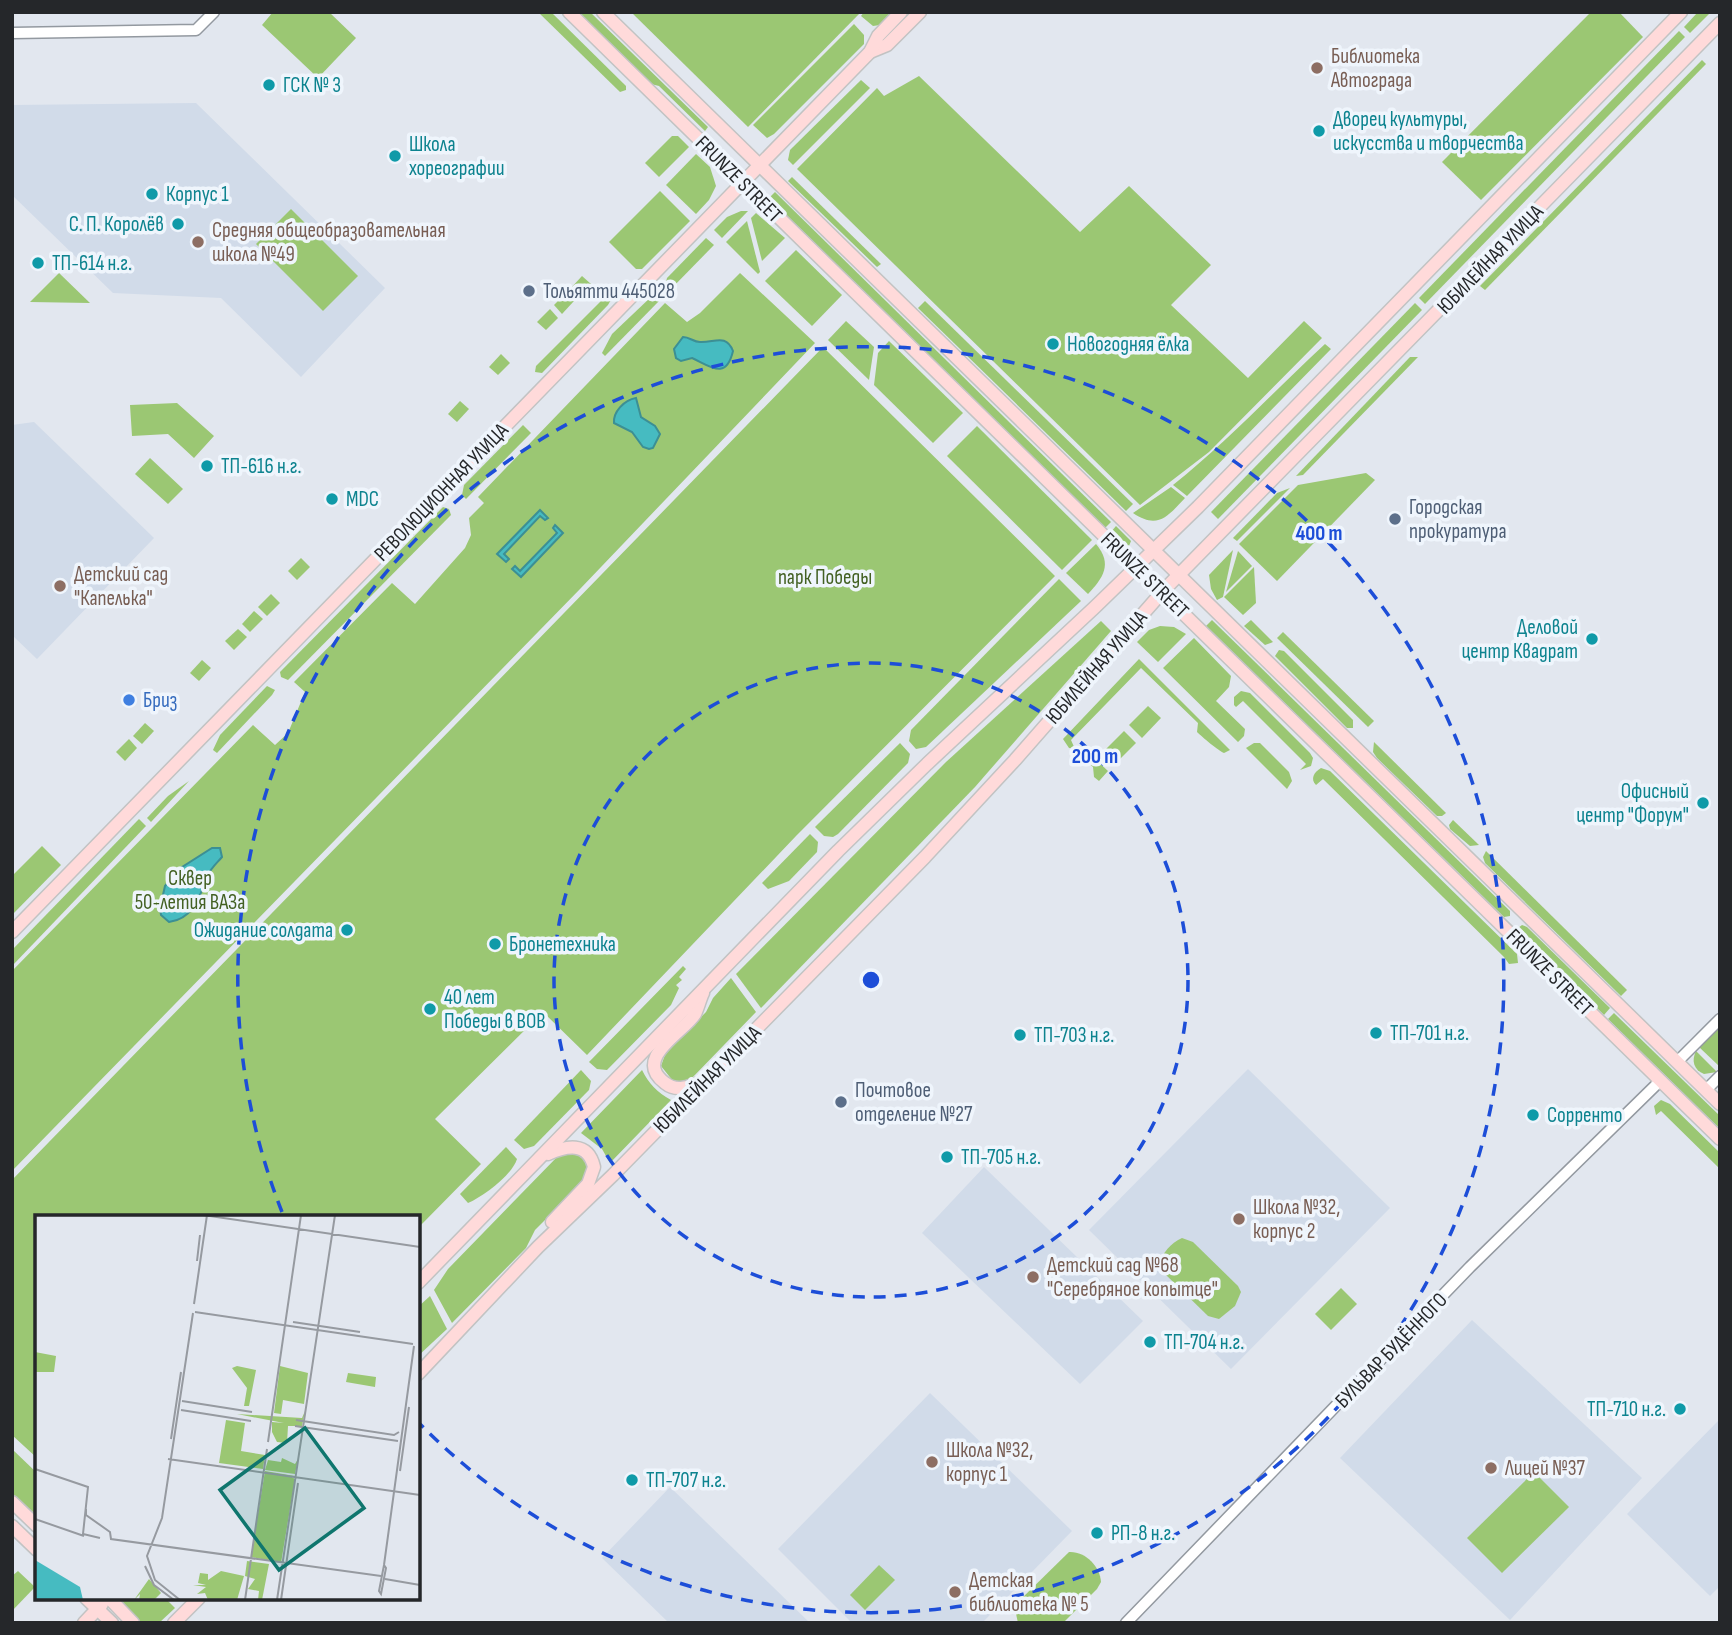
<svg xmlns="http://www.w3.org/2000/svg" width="1732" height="1635" font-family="'Sofia Sans Condensed',sans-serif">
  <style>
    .built { fill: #d1dbe9 }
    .green { fill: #9bc773 }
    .water { fill: #46bbc1; stroke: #3c8f94; stroke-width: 2 }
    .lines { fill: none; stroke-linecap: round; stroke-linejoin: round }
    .minor-casing { stroke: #9399a0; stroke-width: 13 }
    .major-casing { stroke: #c2c3c3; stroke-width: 15 }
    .minor { stroke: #fff; stroke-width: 10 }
    .major { stroke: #ffdada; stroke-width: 12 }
    .ring { fill: none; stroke: #1d4ed8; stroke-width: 3.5; stroke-dasharray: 12 9 }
    .education-dot { fill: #8d6e63; stroke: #eff5fc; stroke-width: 2.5 }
    .culture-dot { fill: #0f9aa8; stroke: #eff5fc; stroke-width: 2.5 }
    .service-dot { fill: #5c6f8a; stroke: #eff5fc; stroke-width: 2.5 }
    .shop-dot { fill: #3f7fe0; stroke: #eff5fc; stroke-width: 2.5 }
    .labels { text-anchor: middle; stroke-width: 7; stroke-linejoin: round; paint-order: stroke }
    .education-label { font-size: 21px; fill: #785e54; stroke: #eff5fc; text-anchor: start }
    .culture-label { font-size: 21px; fill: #0d838f; stroke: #eff5fc; text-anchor: start }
    .street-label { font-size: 21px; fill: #25272a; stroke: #eff5fc }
    .service-label { font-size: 21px; fill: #4e5e75; stroke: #eff5fc; text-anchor: start }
    .park-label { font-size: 21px; fill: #436123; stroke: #eff5fc }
    .shop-label { font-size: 21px; fill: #366cbe; stroke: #eff5fc; text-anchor: start }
    .inset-road { fill: none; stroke: #969aa0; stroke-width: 2 }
    .view { fill: #0f766e; fill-opacity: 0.15; stroke: #0f766e; stroke-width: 3.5 }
    .inset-edge { fill: none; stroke: #25272a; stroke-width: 3.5 }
    .centre { fill: #1d4ed8; stroke: #eff5fc; stroke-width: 3.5 }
    .ring-label { font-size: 21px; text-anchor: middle; font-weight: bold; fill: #1d4ed8; stroke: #eff5fc; stroke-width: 7; stroke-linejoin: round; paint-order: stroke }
  </style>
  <rect width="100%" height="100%" fill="#e2e7ef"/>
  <g class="built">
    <polygon points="196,103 385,288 301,377 221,298 113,293 12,195 12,105"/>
    <polygon points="34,422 154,538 37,659 12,635 12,425"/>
    <polygon points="1248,1069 1390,1208 1231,1369 1089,1230"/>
    <polygon points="984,1167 1143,1321 1080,1384 922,1233"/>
    <polygon points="1472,1320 1642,1478 1510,1620 1340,1458"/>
    <polygon points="930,1393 1072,1531 982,1623 852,1623 778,1549"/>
    <polygon points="1720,1419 1720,1586 1710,1596 1627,1514"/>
    <polygon points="670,1487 810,1623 669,1623 602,1558"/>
  </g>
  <g class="green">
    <polygon points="273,12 329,12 356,38 318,78 262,25"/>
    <polygon points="538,12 551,12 626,86 626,90 620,92"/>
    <polygon points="576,12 590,12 708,127 705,131 659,86 651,84"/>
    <polygon points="631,12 861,12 748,127"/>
    <polygon points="864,12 895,12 880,25 873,26 861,16"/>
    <polygon points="1591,12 1619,12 1643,37 1481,200 1442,162"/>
    <polygon points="1698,12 1711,12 1690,33 1684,27"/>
    <polygon points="854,24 864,35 864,44 774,134 767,138 753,125"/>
    <polygon points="1679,31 1685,37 1425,304 1419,298"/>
    <polygon points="1702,60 1706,64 1485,290 1480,286"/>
    <polygon points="919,76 1080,232 1129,186 1211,265 1171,305 1248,378 1304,321 1322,338 1209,452 1140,505 797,169 877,88 884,96"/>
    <polygon points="861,80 870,88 793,165 788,160 790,150"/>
    <polygon points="672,136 678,136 689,147 659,177 645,163"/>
    <polygon points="696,154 710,167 716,186 709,200 696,214 666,185"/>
    <polygon points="792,177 881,264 877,267 788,181"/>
    <polygon points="660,191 690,221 642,269 636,269 609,242"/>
    <polygon points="775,192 1111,522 1105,528 769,198"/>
    <polygon points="291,209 358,276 323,311 256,244"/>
    <polygon points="741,211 748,211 722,238 714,230 727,217"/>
    <polygon points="756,213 785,238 762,261 751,218"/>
    <polygon points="747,221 760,272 758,274 726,242"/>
    <polygon points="706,238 714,245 670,290 665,286 667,278"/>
    <polygon points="796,250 842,295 812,326 765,281"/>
    <polygon points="59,273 90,303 30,302"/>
    <polygon points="740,273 815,343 580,589 12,1171 12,971 253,725 275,745 288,733 305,692 294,682 392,583 415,604 465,548 471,535 469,518 484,503 478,497 665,303 687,322 700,313"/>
    <polygon points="582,276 591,284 579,297 570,289"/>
    <polygon points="566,293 574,301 562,314 554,305"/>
    <polygon points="607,295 612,298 608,305 542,373 535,372 536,366"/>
    <polygon points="652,296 660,300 605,356 602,353 612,334"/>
    <polygon points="925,301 1133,504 1126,511 918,308"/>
    <polygon points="1415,303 1422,310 1218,519 1211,512"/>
    <polygon points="550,309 558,318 546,330 537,322"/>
    <polygon points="846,321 874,347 869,380 828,340"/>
    <polygon points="889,341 963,413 933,443 874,385 878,353"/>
    <path d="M 1325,344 L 1331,349 L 1187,496 L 1173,485 C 1227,442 1274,391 1325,344 Z"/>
    <polygon points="823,347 1055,576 796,836 587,1055 543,1012 435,1119 481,1164 418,1228 418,1217 37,1217 37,1458 12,1435 12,1180"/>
    <polygon points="501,354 510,363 498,375 489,367"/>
    <polygon points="1410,357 1418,357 1303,475 1296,476"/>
    <polygon points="460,401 469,409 457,422 448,414"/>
    <polygon points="177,403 214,436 194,458 168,434 132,436 130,405"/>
    <polygon points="523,425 531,433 466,499 462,495 464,485"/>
    <polygon points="977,426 1092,540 1062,570 947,456"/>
    <polygon points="150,458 183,489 168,504 135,474"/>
    <polygon points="1366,473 1375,480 1277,581 1239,544 1298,485"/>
    <path d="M 1171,487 L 1185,498 C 1168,516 1158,530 1133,513 Z"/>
    <polygon points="1290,488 1237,541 1233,538 1277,493"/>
    <polygon points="443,507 449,509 451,515 288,680 281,677 280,672"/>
    <polygon points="1116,526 1131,541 1129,546 1124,547 1110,533"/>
    <path d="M 1096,544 C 1113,564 1103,578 1088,594 L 1066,573 Z"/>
    <polygon points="1233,550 1223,597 1217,600 1211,589 1209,575"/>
    <polygon points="1238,551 1252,566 1226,592"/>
    <polygon points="301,558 310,567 297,580 288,571"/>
    <polygon points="1254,567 1256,603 1243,615 1224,597"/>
    <polygon points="1059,579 1081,601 926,747 916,749 909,741 911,730"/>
    <polygon points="271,594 280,603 267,616 258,607"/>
    <polygon points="254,611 263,619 250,632 242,624"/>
    <polygon points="1212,620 1510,911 1510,916 1504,917 1206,626"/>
    <polygon points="1251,620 1273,642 1265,645 1244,626"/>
    <polygon points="1101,621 1111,631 975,787 761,1008 736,974 946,762"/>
    <polygon points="1160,626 1174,627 1186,634 1158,662 1137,642 1149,630"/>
    <polygon points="238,629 247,637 234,650 225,641"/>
    <polygon points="1283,632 1374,721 1368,727 1277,638"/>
    <polygon points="1194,638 1231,676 1229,687 1216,701 1245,729 1244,736 1238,742 1163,668"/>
    <polygon points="1279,650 1284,651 1353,720 1353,728 1347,728 1275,656"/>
    <path d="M 1139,659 L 1230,750 L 1224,753 C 1219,751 1202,737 1197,732 L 1198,723 L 1141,668 L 1071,740 L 1075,749 L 1069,748 L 1063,739 Z"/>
    <polygon points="202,660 211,668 199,681 190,673"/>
    <polygon points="267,686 275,690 272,695 217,753 213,750 220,735"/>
    <polygon points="1241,691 1250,693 1310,753 1313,758 1311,766 1300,770 1306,764 1243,701 1236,707 1234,705 1234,697"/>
    <polygon points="1148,706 1161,718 1142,738 1129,725"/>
    <polygon points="145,723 154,731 142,744 133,736"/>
    <polygon points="1124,731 1136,743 1113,766 1101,754"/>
    <polygon points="129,739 137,748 125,761 116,752"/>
    <polygon points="1374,742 1446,813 1442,816 1437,816 1377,758 1373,752"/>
    <polygon points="900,743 910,754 908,763 838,834 833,837 824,836 815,827"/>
    <polygon points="1254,743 1260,743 1289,772 1292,781 1287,789 1246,748"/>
    <polygon points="1085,754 1090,759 1093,757 1108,771 1099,781 1094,777 1093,767 1082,757"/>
    <path d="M 1321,768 L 1330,771 L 1517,954 L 1518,963 L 1509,964 L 1504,957 L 1323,779 L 1316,785 C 1310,779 1314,772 1321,768 Z"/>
    <polygon points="189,781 151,822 147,818 168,796"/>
    <polygon points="139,819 146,826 12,966 12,950"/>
    <polygon points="1453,820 1479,845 1470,846 1450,829 1449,825"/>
    <polygon points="810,834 818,842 817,852 789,881 768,889 762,883"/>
    <polygon points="42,846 61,865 12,915 12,876"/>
    <polygon points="1486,851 1627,990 1621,996 1485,863 1483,857"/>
    <polygon points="1522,925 1527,927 1610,1008 1604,1015 1520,932 1518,928"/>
    <polygon points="683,966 686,969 679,977 682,980 676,985 679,988 671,1005 607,1070 597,1069 589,1062"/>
    <polygon points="731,978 756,1012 692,1078 688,1081 673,1081 661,1066 666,1052 706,1012 713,998"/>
    <polygon points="1614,1013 1720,1116 1720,1129 1608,1019"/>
    <polygon points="1720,1026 1720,1067 1699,1047"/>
    <path d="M 1696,1051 L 1717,1072 L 1704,1074 C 1694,1070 1691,1061 1696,1051 Z"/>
    <polygon points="581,1070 591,1081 589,1090 534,1146 524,1149 514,1140"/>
    <path d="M 642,1070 C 649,1084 657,1092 671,1100 L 610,1163 L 602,1149 L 581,1133 Z"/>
    <polygon points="1661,1100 1670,1104 1720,1153 1720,1169 1661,1111 1656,1115 1654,1106"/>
    <path d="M 506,1147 L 517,1159 C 512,1175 484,1196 468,1203 L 460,1194 Z"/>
    <polygon points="565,1152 583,1155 589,1164 582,1183 535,1230 526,1248 452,1323 434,1290 448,1269 558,1156"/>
    <path d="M 1182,1238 L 1193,1242 L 1238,1286 L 1241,1292 L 1235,1306 L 1219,1319 L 1208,1316 L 1163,1272 C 1156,1258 1169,1244 1182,1238 Z"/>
    <polygon points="1341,1288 1357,1304 1331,1330 1315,1314"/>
    <polygon points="430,1296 447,1329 418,1356 418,1307"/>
    <polygon points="12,1449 37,1473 37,1517 12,1493"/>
    <polygon points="1534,1472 1569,1507 1502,1573 1467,1538"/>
    <path d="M 1069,1552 C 1085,1551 1100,1566 1101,1582 L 1097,1589 L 1063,1623 L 1018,1623 L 1015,1609 L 1019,1601 Z"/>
    <polygon points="879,1565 895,1580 865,1610 850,1595"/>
    <polygon points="18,1571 35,1587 12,1611 12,1576"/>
    <polygon points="125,1598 165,1598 175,1608 159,1623 138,1623 119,1604"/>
  </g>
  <g class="water">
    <path d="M 683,337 C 690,337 693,342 700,342 C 714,343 726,333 733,351 C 726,381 710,366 692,358 L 681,361 L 676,358 L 674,349 Z"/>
    <path d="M 636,398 L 641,417 L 655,426 L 660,434 L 653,448 L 649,449 L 643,447 L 632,432 L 614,423 C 613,412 624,400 636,398 Z"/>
    <polygon points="540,510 548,518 545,520 540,516 504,554 509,559 506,562 497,554"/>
    <polygon points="555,525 563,533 521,577 512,569 515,566 520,571 557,533 553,528"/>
    <path d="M 212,848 L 220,848 L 222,857 C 217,863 211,868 208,875 C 200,895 194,919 169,922 L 161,915 L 160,908 L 165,886 L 179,869 Z"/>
  </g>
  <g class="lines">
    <defs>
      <g id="minor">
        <polyline points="12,33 196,30 214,12"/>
        <polyline points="1677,1062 1720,1019"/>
        <polyline points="1706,1090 1720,1076"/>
        <polyline points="1126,1623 1470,1267 1660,1081"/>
      </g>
      <g id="major">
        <polyline points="569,12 1720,1139"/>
        <polyline points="603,12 1720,1104"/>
        <polyline points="870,52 887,45 920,12"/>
        <polyline points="12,932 870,52 878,36 901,12"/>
        <path d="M 701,1082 C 689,1087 676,1092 665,1083 C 632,1058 683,1033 695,1014 C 698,1008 700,999 703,993"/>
        <path d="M 548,1154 C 566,1146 588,1141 594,1167 L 588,1184 L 552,1222"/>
        <polyline points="418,1283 838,851 927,764 1095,607 1198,507 1681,12"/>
        <polyline points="418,1374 538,1247 613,1175 925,857 1015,760 1163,591 1720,23"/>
        <polyline points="12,1502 37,1526"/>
        <polyline points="12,1526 37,1550"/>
        <polyline points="86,1598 112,1623"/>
        <polyline points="109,1598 133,1623"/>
        <polyline points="84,1623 102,1604"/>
        <polyline points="174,1623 199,1598"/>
      </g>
    </defs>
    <use href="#minor" class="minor-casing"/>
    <use href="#major" class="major-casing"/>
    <use href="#minor" class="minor"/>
    <use href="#major" class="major"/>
  </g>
  <g class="ring">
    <circle cx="871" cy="980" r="317"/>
    <path d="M282 1212A633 633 0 1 1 420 1424"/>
  </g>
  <g class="education-dot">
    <circle cx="1317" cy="68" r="7"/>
    <circle cx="198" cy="242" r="7"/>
    <circle cx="60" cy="586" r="7"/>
    <circle cx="1239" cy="1219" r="7"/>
    <circle cx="1033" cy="1277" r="7"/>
    <circle cx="932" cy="1462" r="7"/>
    <circle cx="1491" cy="1468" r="7"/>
    <circle cx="955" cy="1592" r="7"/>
  </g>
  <g class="culture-dot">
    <circle cx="269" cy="85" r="7"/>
    <circle cx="1319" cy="131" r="7"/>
    <circle cx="395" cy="156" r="7"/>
    <circle cx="152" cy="194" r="7"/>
    <circle cx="178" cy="224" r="7"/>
    <circle cx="38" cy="263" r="7"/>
    <circle cx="1053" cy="344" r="7"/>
    <circle cx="207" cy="466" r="7"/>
    <circle cx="332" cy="499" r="7"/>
    <circle cx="1592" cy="639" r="7"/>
    <circle cx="1703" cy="803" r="7"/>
    <circle cx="347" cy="930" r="7"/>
    <circle cx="495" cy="944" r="7"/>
    <circle cx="430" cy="1009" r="7"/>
    <circle cx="1376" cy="1033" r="7"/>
    <circle cx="1020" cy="1035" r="7"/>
    <circle cx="1533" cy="1115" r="7"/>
    <circle cx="947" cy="1157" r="7"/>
    <circle cx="1150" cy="1342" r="7"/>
    <circle cx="1680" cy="1409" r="7"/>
    <circle cx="632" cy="1480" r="7"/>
    <circle cx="1097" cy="1533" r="7"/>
  </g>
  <g class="service-dot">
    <circle cx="529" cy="291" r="7"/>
    <circle cx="1395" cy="519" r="7"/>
    <circle cx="841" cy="1102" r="7"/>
  </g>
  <circle class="shop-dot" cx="129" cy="700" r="7"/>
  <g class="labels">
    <g class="education-label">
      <text x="1331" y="63">Библиотека<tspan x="1331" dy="24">Автограда</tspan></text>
      <text x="212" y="237">Средняя общеобразовательная<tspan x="212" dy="24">школа №49</tspan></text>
      <text x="74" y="581">Детский сад<tspan x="74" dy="24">"Капелька"</tspan></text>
      <text x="1253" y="1214">Школа №32,<tspan x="1253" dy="24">корпус 2</tspan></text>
      <text x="1047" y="1272">Детский сад №68<tspan x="1047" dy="24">"Серебряное копытце"</tspan></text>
      <text x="946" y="1457">Школа №32,<tspan x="946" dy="24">корпус 1</tspan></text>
      <text x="1505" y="1475">Лицей №37</text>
      <text x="969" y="1587">Детская<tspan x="969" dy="24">библиотека № 5</tspan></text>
    </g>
    <g class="culture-label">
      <text x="283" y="92">ГСК № 3</text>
      <text x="1333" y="126">Дворец культуры,<tspan x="1333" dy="24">искусства и творчества</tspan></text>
      <text x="409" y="151">Школа<tspan x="409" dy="24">хореографии</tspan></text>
      <text x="166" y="201">Корпус 1</text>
      <text x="164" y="231" text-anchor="end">С. П. Королёв</text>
      <text x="52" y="270">ТП-614 н.г.</text>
      <text x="1067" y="351">Новогодняя ёлка</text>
      <text x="221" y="473">ТП-616 н.г.</text>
      <text x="346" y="506">MDC</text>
      <text x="1578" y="634" text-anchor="end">Деловой<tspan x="1578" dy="24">центр Квадрат</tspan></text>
      <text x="1689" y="798" text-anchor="end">Офисный<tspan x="1689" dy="24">центр "Форум"</tspan></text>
      <text x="333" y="937" text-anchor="end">Ожидание солдата</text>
      <text x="509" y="951">Бронетехника</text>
      <text x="444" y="1004">40 лет<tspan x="444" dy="24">Победы в ВОВ</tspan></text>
      <text x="1390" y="1040">ТП-701 н.г.</text>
      <text x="1034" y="1042">ТП-703 н.г.</text>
      <text x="1547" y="1122">Сорренто</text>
      <text x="961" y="1164">ТП-705 н.г.</text>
      <text x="1164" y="1349">ТП-704 н.г.</text>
      <text x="1666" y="1416" text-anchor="end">ТП-710 н.г.</text>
      <text x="646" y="1487">ТП-707 н.г.</text>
      <text x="1111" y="1540">РП-8 н.г.</text>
    </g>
    <g class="street-label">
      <text transform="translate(739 179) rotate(45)" y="7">FRUNZE STREET</text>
      <text transform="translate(1490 259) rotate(-46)" y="7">ЮБИЛЕЙНАЯ УЛИЦА</text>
      <text transform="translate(441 492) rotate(-46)" y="7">РЕВОЛЮЦИОННАЯ УЛИЦА</text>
      <text transform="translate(1145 575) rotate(44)" y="7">FRUNZE STREET</text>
      <text transform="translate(1096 667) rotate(-49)" y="7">ЮБИЛЕЙНАЯ УЛИЦА</text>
      <text transform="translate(1550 972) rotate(45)" y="7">FRUNZE STREET</text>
      <text transform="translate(707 1079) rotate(-45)" y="7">ЮБИЛЕЙНАЯ УЛИЦА</text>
      <text transform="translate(1391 1350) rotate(-46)" y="7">БУЛЬВАР БУДЁННОГО</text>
    </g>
    <g class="service-label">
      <text x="543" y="298">Тольятти 445028</text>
      <text x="1409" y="514">Городская<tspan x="1409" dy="24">прокуратура</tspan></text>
      <text x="855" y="1097">Почтовое<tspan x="855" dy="24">отделение №27</tspan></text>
    </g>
    <g class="park-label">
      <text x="825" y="584">парк Победы</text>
      <text x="190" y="885">Сквер<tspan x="190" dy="24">50-летия ВАЗа</tspan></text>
    </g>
    <g class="shop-label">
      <text x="143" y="707">Бриз</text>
    </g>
  </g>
  <g transform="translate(35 1215)">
    <rect width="385" height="385" fill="#e2e7ef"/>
    <path d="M 0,137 L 21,141 L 19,157 L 0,157 ZM 202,151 L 221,155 L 214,191 L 209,191 L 212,173 L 197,153 ZM 245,151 L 273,158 L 269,189 L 248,185 L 246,199 L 239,198 ZM 313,158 L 341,162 L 340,172 L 311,167 ZM 270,196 L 267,211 L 253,211 L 252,228 L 242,227 L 237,217 L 237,207 L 249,208 L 202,199 L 267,203 ZM 191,205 L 210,208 L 206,236 L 230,240 L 228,254 L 184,248 ZM 247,243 L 260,249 L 263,244 L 260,259 L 230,255 L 233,245 L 246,247 ZM 230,256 L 260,261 L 255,261 L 260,264 L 246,348 L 216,342 ZM 212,346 L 234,349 L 227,385 L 223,385 L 224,376 L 213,374 L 220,364 L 210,361 ZM 186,356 L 209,361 L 202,385 L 173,385 L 170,378 L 162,379 L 171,372 L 158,370 L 171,370 L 163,368 L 165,358 L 173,359 L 173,365 ZM 114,364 L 126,378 L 119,385 L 104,385 L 105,379 L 99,385 Z" fill="#9bc773"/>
    <path d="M 0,345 L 45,372 L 48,385 L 0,385 Z" fill="#46bbc1"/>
    <path class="inset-road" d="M 168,0 L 385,32M 162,46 L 165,20M 159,89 L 172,0M 160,97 L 378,129M 258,107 L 325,117M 147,186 L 217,197M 146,195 L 216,206M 261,205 L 359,220 L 364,217M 260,211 L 363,226M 136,224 L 146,157M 233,227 L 266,0M 133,244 L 385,280M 0,254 L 53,272 L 48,319 L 65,323M 365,256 L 374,192M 51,294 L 51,300 L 75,317 L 76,324 L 346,361M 0,304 L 49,321M 349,350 L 379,131M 349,350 L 351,353 L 346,379 L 344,376 ZM 110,351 L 119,370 L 139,385M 350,364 L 385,370M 145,385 L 120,365 L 112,341 L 127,303 L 158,98M 210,385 L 232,234M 242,385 L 300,0M 246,385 L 263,268"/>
    <path class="view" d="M 270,213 L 329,293 L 244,355 L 185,275 Z"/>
    <rect width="385" height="385" class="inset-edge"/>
  </g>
  <circle cx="871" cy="980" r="10" class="centre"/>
  <g class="ring-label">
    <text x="1319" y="540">400 m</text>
    <text x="1095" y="763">200 m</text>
  </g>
  <rect width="1732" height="1635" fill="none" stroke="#25272a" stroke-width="28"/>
</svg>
